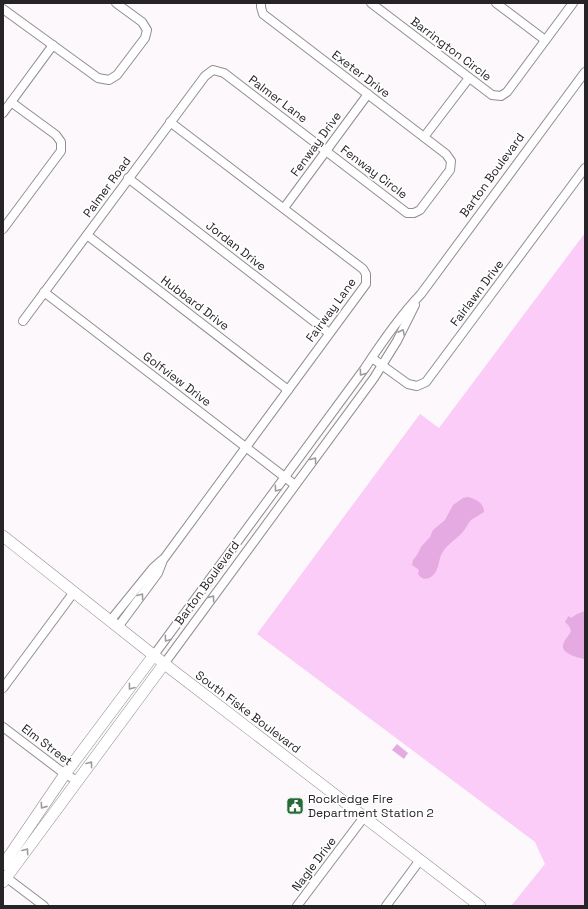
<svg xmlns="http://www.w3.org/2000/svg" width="588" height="909" font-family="'Space Grotesk',sans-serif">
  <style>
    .green { fill: #faccf7 }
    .water { fill: #e5aae1 }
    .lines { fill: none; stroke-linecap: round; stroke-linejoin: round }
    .minor-casing { stroke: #918e91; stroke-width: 10 }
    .major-casing { stroke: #918e91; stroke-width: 12 }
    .minor { stroke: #fff; stroke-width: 8 }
    .major { stroke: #fff; stroke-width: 11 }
    .oneway { stroke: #9d9c9d }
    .labels { text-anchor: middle; stroke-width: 3.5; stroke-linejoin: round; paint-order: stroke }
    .street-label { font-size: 12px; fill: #262426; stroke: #fff }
    .poi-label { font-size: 12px; fill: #262426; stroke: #fff; text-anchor: start }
  </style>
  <rect width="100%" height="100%" fill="#fcf8fb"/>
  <polygon class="green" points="585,233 585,906 511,906 545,864 535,842 257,634 420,414 439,428"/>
  <g class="water">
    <path d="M 468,497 C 476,499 484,503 484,512 C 480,515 475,517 471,520 C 467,524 466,529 462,533 C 455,540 446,545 441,555 C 438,563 439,571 431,577 C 426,580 421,579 418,574 L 419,570 L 412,565 L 413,560 L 417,555 L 421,547 L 430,537 L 433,530 L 445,520 L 453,505 L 456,503 L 463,498 Z"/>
    <path d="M 585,611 L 585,659 C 579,658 562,654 563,646 C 563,641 569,636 571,631 L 569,626 L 565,622 L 568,617 L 569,616 L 571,618 L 577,614 Z"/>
    <polygon points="397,744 408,753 404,759 392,750"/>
  </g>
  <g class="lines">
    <defs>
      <g id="minor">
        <polyline points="371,3 492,95 501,96 507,92 573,3"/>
        <polyline points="496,3 545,40"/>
        <polyline points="3,9 98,78 109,80 117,75 145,38 147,30 142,22 116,3"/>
        <polyline points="3,113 53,45"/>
        <polyline points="424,137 469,78"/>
        <polyline points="128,178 329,333"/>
        <polyline points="284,208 368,94"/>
        <polyline points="3,229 61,151 61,142 56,135 11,102"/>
        <polyline points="87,235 288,390"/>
        <polyline points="44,292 295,485"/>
        <polyline points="23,321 205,76 213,70 224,73 407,213 414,213 420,210 450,170 451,161 446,154 263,14 261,7 261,3"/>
        <polyline points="372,358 408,384 417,386 426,382 585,168"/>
        <polyline points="110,621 153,568 162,560"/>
        <polyline points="118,627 158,573 163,560 366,284 366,274 363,269 170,122"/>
        <path d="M 154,655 L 365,368 C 382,342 400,316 421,294 L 585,72"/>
        <polyline points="164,664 374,378 397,341 415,305"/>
        <polyline points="3,688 74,592"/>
        <polyline points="3,727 61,771 77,781"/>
        <polyline points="3,875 44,906"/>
        <polyline points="297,906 364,817"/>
        <polyline points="386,906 420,860"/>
      </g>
      <g id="major">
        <polyline points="3,536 171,669 480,906"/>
        <polyline points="3,865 65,774 154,655"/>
        <polyline points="3,882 164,664"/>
      </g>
    </defs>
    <use href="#minor" class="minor-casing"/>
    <use href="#major" class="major-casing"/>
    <use href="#minor" class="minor"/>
    <use href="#major" class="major"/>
  </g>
  <defs><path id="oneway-chevron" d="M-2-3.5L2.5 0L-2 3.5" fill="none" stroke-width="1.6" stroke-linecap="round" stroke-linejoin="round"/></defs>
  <g class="oneway">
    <use href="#oneway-chevron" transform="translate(402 332) rotate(-64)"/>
    <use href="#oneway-chevron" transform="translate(362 373) rotate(126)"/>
    <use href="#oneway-chevron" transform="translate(314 460) rotate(-54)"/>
    <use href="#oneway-chevron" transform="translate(277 489) rotate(126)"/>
    <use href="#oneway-chevron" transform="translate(141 596) rotate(-54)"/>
    <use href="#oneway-chevron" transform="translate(212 598) rotate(-54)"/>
    <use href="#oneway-chevron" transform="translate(167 639) rotate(126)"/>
    <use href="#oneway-chevron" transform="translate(131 687) rotate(127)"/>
    <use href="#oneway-chevron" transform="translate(90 764) rotate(-53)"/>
    <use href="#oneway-chevron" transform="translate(43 806) rotate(125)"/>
    <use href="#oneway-chevron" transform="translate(26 851) rotate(-54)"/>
  </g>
  <defs>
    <symbol id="civic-square" viewBox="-11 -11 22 22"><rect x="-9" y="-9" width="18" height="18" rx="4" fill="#266b37" stroke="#fff"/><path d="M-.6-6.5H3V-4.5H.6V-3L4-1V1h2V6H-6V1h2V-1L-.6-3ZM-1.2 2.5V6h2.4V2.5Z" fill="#fff"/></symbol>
  </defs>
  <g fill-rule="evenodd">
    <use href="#civic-square" x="285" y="796" width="20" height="20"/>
  </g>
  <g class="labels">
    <g class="street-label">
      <text transform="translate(451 49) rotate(37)" y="4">Barrington Circle</text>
      <text transform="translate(361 74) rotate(37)" y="4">Exeter Drive</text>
      <text transform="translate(278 99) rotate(37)" y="4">Palmer Lane</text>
      <text transform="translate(316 144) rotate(-54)" y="4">Fenway Drive</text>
      <text transform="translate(374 172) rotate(37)" y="4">Fenway Circle</text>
      <text transform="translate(492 175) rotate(-54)" y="4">Barton Boulevard</text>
      <text transform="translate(107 187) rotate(-54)" y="4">Palmer Road</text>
      <text transform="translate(236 246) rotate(38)" y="4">Jordan Drive</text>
      <text transform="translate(477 293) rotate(-53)" y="4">Fairlawn Drive</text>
      <text transform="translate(195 303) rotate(37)" y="4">Hubbard Drive</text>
      <text transform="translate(331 310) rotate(-54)" y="4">Fairway Lane</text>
      <text transform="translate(177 379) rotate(37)" y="4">Golfview Drive</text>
      <text transform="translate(207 583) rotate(-54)" y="4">Barton Boulevard</text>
      <text transform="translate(248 712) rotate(37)" y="4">South Fiske Boulevard</text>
      <text transform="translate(47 745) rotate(37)" y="4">Elm Street</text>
      <text transform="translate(314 864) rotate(-53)" y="4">Nagle Drive</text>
    </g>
    <g class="poi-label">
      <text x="308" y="803">Rockledge Fire<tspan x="308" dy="14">Department Station 2</tspan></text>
    </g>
  </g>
  <rect width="588" height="909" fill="none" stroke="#262426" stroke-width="8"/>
</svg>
